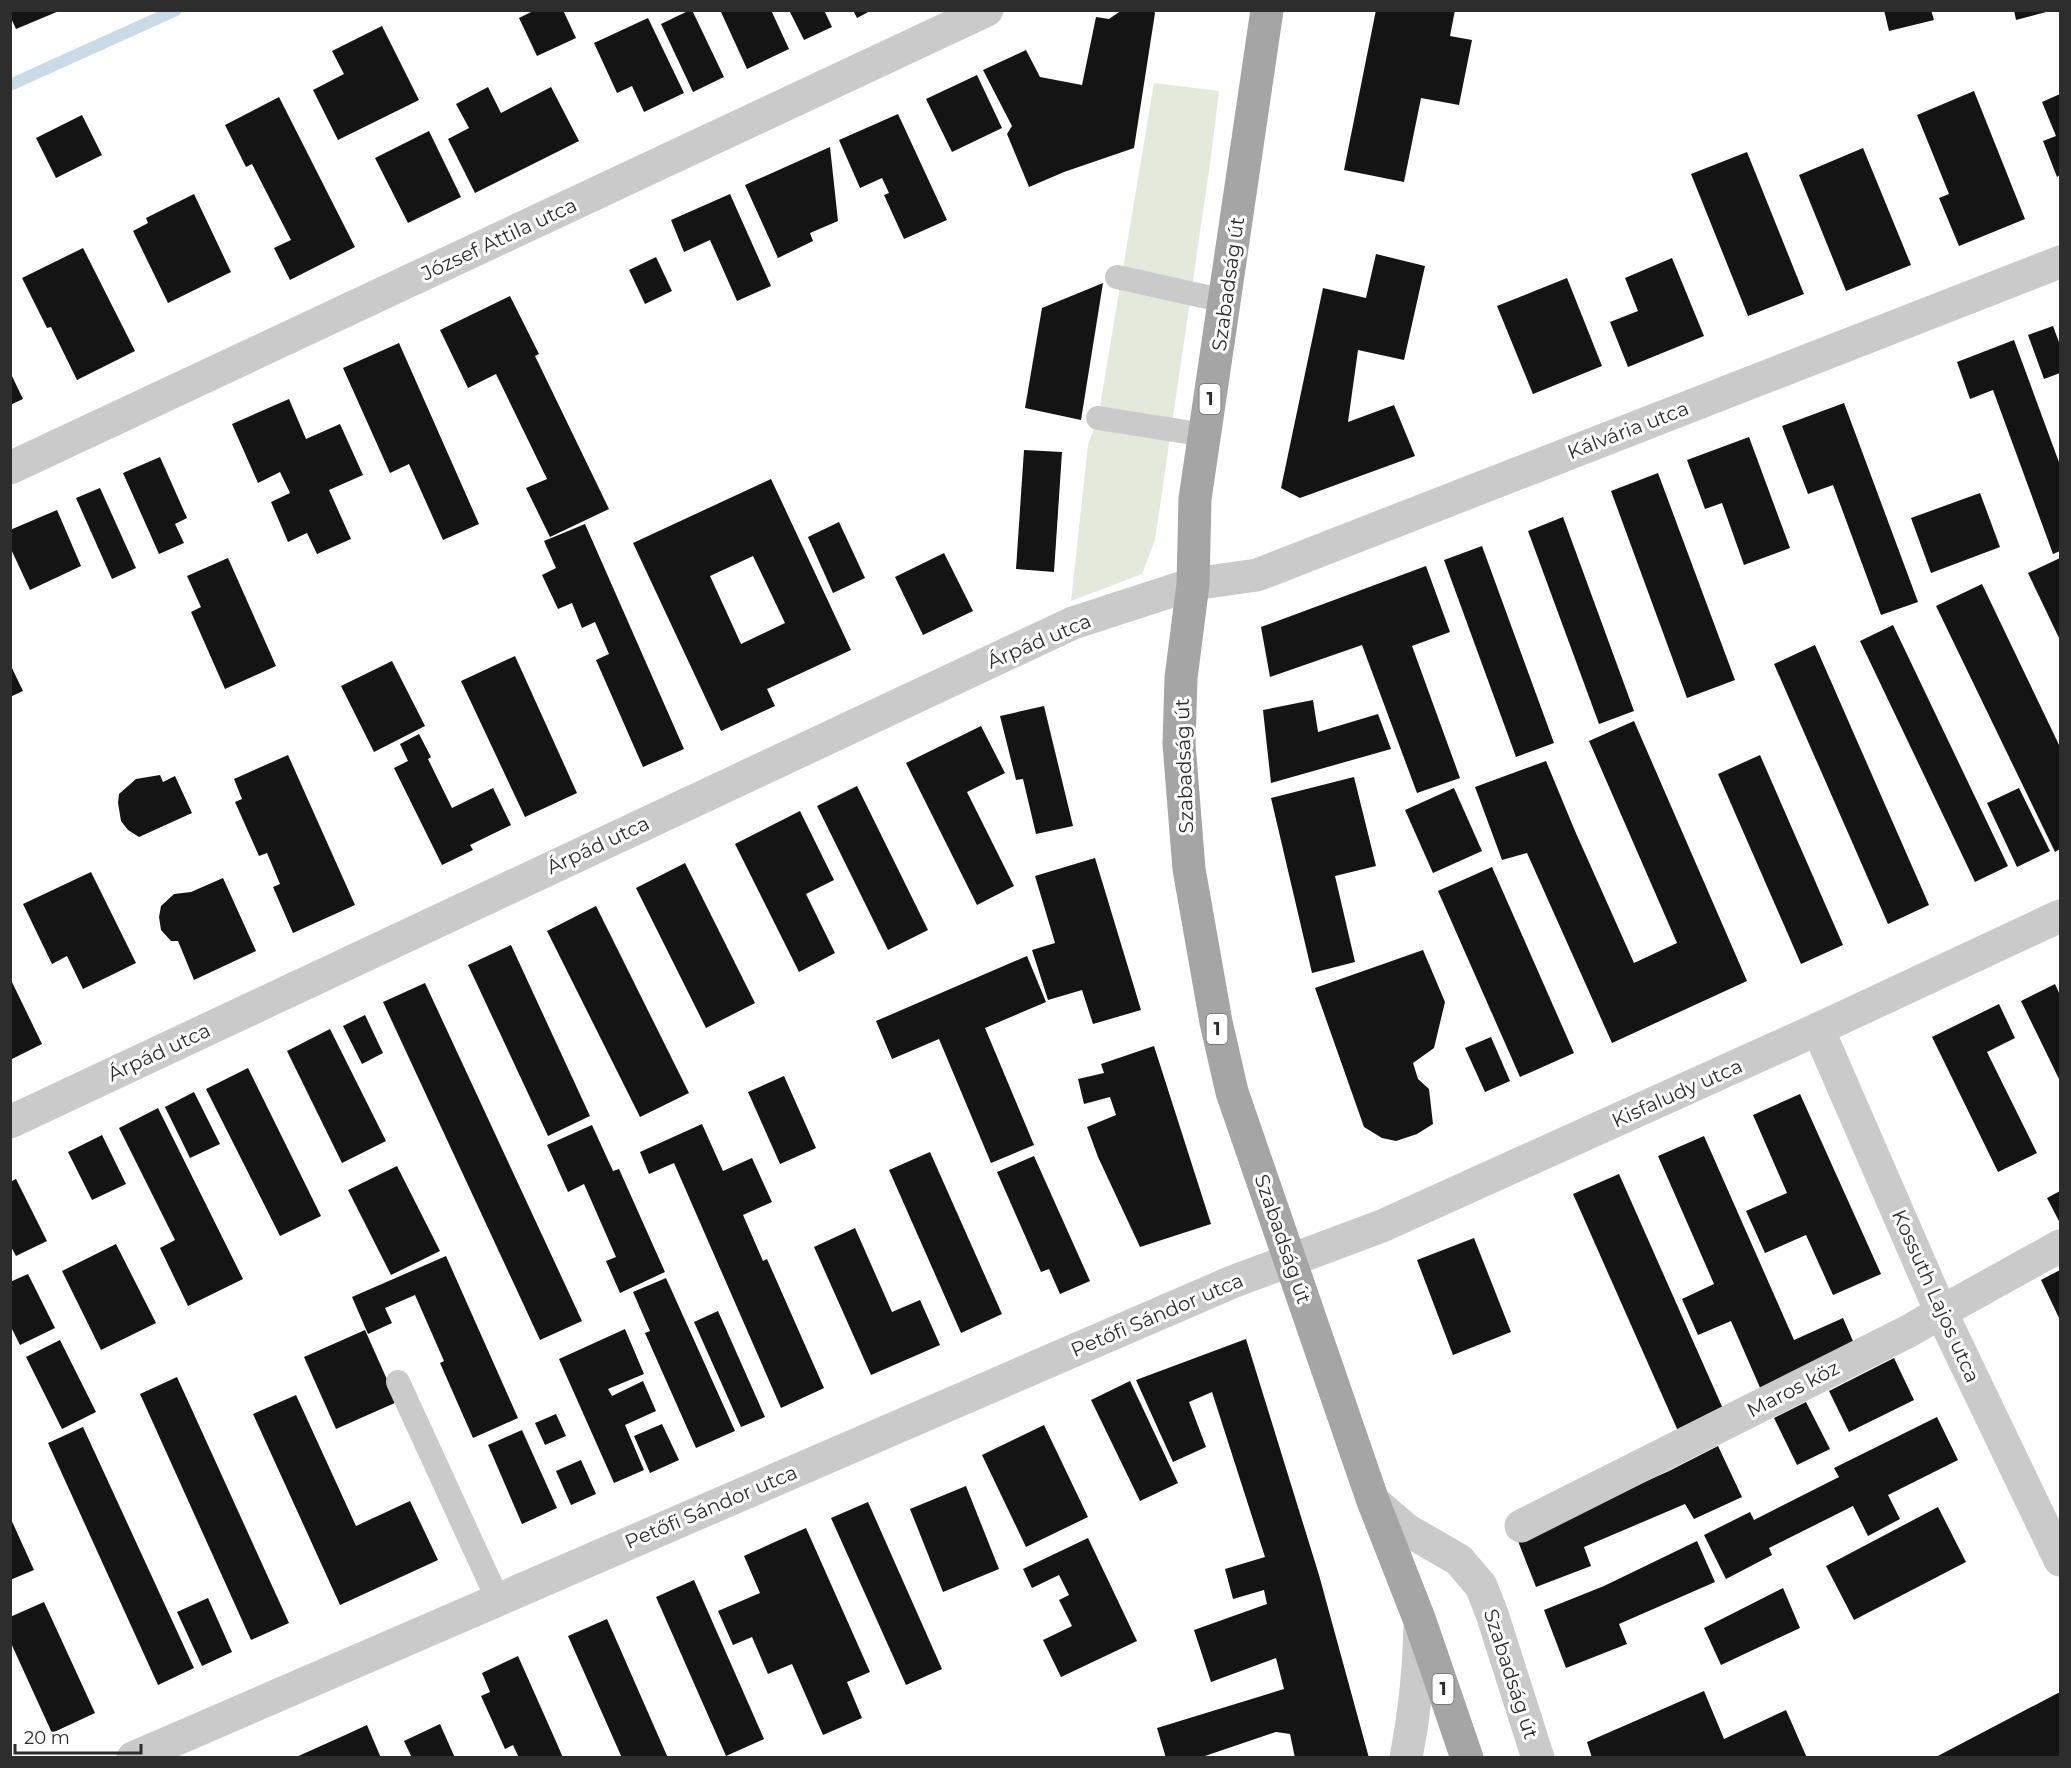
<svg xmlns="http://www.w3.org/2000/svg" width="2071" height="1768" font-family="Montserrat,sans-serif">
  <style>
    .green { fill: #e3eadc }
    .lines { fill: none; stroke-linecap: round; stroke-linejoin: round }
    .stream { stroke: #cadbe8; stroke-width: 12 }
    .building { fill: #141414; fill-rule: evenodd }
    .service { stroke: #cacaca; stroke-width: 24 }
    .minor { stroke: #cacaca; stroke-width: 33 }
    .primary { stroke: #a5a5a5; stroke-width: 33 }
    .labels { text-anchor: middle; stroke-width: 6; stroke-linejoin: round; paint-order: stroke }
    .shield { fill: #fff; stroke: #6c6c6c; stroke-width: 1.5 }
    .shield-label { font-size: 18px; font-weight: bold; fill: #2d2d2d }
    .street-label { font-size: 20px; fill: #2d2d2d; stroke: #fff }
  </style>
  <rect width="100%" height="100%" fill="#fff"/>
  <polygon class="green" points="1154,83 1219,91 1211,157 1155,540 1142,574 1071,601 1088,445 1098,418"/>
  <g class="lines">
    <polyline class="stream" points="10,85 176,10"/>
  </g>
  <g class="building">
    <polygon points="10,10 59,10 59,11 16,29 10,16"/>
    <polygon points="535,10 563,10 576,38 537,56 519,18"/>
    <polygon points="690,10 692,10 724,77 693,92 661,24"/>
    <polygon points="724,10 771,10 789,49 747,69 721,12"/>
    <polygon points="789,10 824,10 832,27 804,40"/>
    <polygon points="853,10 872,10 857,18"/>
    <polygon points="1122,10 1153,10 1155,13 1134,148 1064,172 1029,187 1007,134 1012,126 983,70 1026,50 1040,77 1082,85 1096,17 1109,19"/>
    <polygon points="1376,10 1455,10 1450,36 1472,40 1459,105 1421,98 1404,182 1344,170"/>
    <polygon points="1884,10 1931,10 1934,20 1889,31"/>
    <polygon points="2014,10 2050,10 2050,11 2016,20"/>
    <polygon points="648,18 684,93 644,112 632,86 617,93 594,43"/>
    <polygon points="382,26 419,100 338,140 313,90 344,74 332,51"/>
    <polygon points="977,75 1002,128 952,152 926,99"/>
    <polygon points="488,87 501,113 551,87 579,141 475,193 448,139 469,128 456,104"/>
    <polygon points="1974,91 2025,219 1959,246 1939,198 1949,194 1917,115"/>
    <polygon points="2060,94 2060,175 2057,177 2043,141 2056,136 2042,102"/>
    <polygon points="279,97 355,247 290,280 274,248 291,240 252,164 246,167 225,125"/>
    <polygon points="898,114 947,220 904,239 884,195 889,193 882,178 860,188 839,140"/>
    <polygon points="82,115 102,155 56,178 36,138"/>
    <polygon points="429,131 461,197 408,223 375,158"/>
    <polygon points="830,147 838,221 810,233 813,241 778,258 745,185"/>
    <polygon points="1863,148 1911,265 1846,291 1799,175"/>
    <polygon points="1747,152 1804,294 1748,316 1691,174"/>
    <polygon points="194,194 231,272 168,303 133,231 148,223 146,218"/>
    <polygon points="730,194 771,286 737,301 710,240 684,252 671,220"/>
    <polygon points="83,248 135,351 77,380 51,327 47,328 22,278"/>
    <polygon points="1376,254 1425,266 1404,360 1358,350 1348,422 1394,405 1415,456 1300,498 1281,488 1323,288 1366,298"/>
    <polygon points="656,257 672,291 645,304 629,270"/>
    <polygon points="1672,258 1704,336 1628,367 1610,322 1638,311 1625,278"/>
    <polygon points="1567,278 1602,366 1533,394 1497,306"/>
    <polygon points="1103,283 1081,420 1025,408 1042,308"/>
    <polygon points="510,296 539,354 535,356 609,509 550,537 526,488 547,479 496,374 468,388 440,330"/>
    <polygon points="2053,326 2060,345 2060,373 2044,379 2028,335"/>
    <polygon points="2014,340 2060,465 2060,551 2053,554 1993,390 1970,399 1957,362"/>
    <polygon points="399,343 479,524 443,540 409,464 390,473 343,368"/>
    <polygon points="10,372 23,399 10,405"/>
    <polygon points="289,399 306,439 340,424 363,475 329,490 351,539 317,554 307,533 288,542 271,502 290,493 280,472 258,483 232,424"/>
    <polygon points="1844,403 1918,602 1881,615 1833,485 1808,494 1782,426"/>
    <polygon points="1749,437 1790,548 1744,565 1722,503 1705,509 1687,460"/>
    <polygon points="1024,450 1062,452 1054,572 1016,569"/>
    <polygon points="160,457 187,518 175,524 184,543 159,554 123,473"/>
    <polygon points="1658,473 1735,680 1687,698 1611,491"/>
    <path d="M 771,479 L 851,650 L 767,689 L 775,706 L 721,731 L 633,543 ZM 753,556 L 785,623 L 741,644 L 710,576 Z"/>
    <polygon points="100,488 136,568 112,579 76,498"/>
    <polygon points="1980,493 2000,547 1931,573 1911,518"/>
    <polygon points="57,510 81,566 30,590 10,547 10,530"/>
    <polygon points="1563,517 1634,711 1599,724 1528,531"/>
    <polygon points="839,522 865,578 833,593 808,537"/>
    <polygon points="585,524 684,749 643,767 596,660 609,654 595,622 582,628 572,603 558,609 542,575 556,568 544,541"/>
    <polygon points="1482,546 1554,743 1516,757 1444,560"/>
    <polygon points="944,553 973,611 923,635 895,577"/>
    <polygon points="228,558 276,666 225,689 191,612 201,607 187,576"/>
    <polygon points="2060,558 2060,640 2028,573"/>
    <polygon points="1426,566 1450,632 1412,646 1460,778 1417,793 1362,645 1270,677 1261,627"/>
    <polygon points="1982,584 2060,747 2060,849 2055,852 1936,606"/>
    <polygon points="1893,625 2008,866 1975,882 1860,641"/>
    <polygon points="1815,645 1929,905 1888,924 1774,664"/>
    <polygon points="515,656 577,793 525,817 461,681"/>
    <polygon points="392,661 425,726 374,752 341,686"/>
    <polygon points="10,664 23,691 10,697"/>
    <polygon points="1313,700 1318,732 1378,714 1391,749 1271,783 1263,710"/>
    <polygon points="1044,706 1073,826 1036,834 1023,779 1016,780 1000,716"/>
    <polygon points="1634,721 1747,981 1612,1043 1527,853 1502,860 1475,787 1546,761 1575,831 1634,963 1677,943 1589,741"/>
    <polygon points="981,726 1005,773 967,792 1014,886 977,905 906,763"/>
    <polygon points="419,734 431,757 428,759 452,808 493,788 511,825 470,845 473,850 442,865 394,768 408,761 400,744"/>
    <polygon points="288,755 355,905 293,933 273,887 280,884 267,853 259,856 235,802 242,799 234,779"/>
    <polygon points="1760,755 1843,945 1801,964 1718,774"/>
    <polygon points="160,775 163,782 175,776 192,813 139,837 128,830 121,821 118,803 119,794 136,779"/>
    <polygon points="1354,777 1376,866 1335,876 1355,962 1312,973 1271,798"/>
    <polygon points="857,786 928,930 888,950 817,806"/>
    <polygon points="1454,788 1482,851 1433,873 1405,810"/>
    <polygon points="2019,788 2050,851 2017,867 1987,803"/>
    <polygon points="800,811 834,880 806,894 835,953 799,972 735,844"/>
    <polygon points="1095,858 1141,1010 1093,1024 1082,990 1048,1000 1032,950 1055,943 1035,876"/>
    <polygon points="685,863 755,1003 706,1028 636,888"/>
    <polygon points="1492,867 1574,1053 1520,1077 1438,891"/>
    <polygon points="91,872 136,963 83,989 67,956 52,964 23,904"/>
    <polygon points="223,878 256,951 194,980 178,941 171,941 161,930 159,917 161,906 174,894 191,892"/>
    <polygon points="596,906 689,1093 640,1117 547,931"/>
    <polygon points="511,945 590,1116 548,1136 468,965"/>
    <polygon points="1423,950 1445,1002 1434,1048 1413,1063 1418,1079 1429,1089 1433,1124 1417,1134 1396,1141 1382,1138 1364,1127 1315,988"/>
    <polygon points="1027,956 1046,1002 985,1028 1034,1145 991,1163 939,1039 892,1059 876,1021"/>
    <polygon points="10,978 42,1044 10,1060"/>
    <polygon points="425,983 582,1321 540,1340 383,1002"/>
    <polygon points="2055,984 2060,995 2060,1081 2021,1001"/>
    <polygon points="1999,1004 2015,1038 1987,1052 2037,1153 1998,1172 1932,1037"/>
    <polygon points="365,1015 383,1053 362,1064 343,1026"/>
    <polygon points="330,1029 386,1141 342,1163 287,1051"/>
    <polygon points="1491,1037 1510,1081 1485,1092 1465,1048"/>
    <polygon points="1154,1046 1211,1224 1140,1247 1098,1157 1087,1127 1116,1115 1110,1097 1084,1104 1078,1079 1104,1073 1101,1064"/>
    <polygon points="248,1068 321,1216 280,1236 206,1089"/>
    <polygon points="784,1076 816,1148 780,1164 748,1092"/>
    <polygon points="194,1092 220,1144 190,1158 165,1107"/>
    <polygon points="1800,1094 1881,1274 1833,1295 1806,1235 1765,1253 1746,1211 1787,1193 1753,1115"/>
    <polygon points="158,1108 243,1279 188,1306 160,1248 175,1240 119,1128"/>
    <polygon points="702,1124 723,1171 752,1158 772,1202 743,1215 763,1261 767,1259 824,1388 781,1408 674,1163 649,1174 640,1152"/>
    <polygon points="592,1125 613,1171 619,1169 665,1272 620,1293 606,1261 616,1257 584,1184 568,1192 547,1145"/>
    <polygon points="102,1135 126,1184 92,1200 68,1152"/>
    <polygon points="1704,1136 1794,1340 1843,1318 1856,1348 1761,1390 1731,1321 1698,1335 1682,1299 1714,1284 1658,1156"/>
    <polygon points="930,1152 1002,1314 961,1333 889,1170"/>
    <polygon points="1034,1156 1090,1281 1060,1294 1049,1269 1041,1272 997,1172"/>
    <polygon points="397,1166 440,1251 391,1275 348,1190"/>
    <polygon points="1619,1174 1724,1411 1678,1431 1573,1194"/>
    <polygon points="16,1179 47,1241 16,1256 10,1245 10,1182"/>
    <polygon points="2060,1191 2060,1223 2047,1198"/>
    <polygon points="855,1228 892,1312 920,1300 940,1345 871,1375 814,1247"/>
    <polygon points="1474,1238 1511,1332 1453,1355 1417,1260"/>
    <polygon points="116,1244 156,1323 101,1350 62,1271"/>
    <polygon points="446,1256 518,1418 473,1438 440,1363 444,1361 415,1295 385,1308 392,1323 368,1334 352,1297"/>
    <polygon points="2060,1270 2060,1320 2041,1280"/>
    <polygon points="28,1274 55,1328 20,1345 10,1325 10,1282"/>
    <polygon points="666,1278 735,1431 696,1448 645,1333 650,1331 633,1292"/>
    <polygon points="718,1311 765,1417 741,1427 694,1322"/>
    <polygon points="625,1329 644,1374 608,1389 612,1396 643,1381 656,1411 625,1425 644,1470 614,1483 559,1359"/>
    <polygon points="365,1330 397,1402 336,1429 304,1357"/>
    <polygon points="1246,1339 1319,1575 1369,1758 1295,1758 1290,1734 1276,1732 1199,1758 1166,1758 1157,1728 1284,1689 1276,1658 1211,1682 1194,1630 1267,1604 1264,1590 1233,1599 1225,1569 1265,1557 1212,1392 1189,1402 1206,1447 1173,1462 1136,1380"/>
    <polygon points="60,1340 96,1412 62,1429 26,1357"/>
    <polygon points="1894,1358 1914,1400 1849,1432 1829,1391"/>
    <polygon points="177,1377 289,1623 251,1640 140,1394"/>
    <polygon points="1130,1381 1178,1483 1140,1501 1091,1400"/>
    <polygon points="296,1395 356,1526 410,1501 438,1560 340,1605 253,1414"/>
    <polygon points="1806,1402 1830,1449 1797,1465 1774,1418"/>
    <polygon points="556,1414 566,1436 545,1445 535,1423"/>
    <polygon points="1937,1417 1958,1460 1888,1495 1900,1519 1868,1536 1853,1506 1769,1548 1772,1555 1726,1579 1704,1535 1750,1512 1754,1520 1839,1477 1834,1468"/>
    <polygon points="662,1424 679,1460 650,1473 634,1436"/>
    <polygon points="1044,1425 1088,1517 1026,1547 982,1455"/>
    <polygon points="83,1427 194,1668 158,1685 48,1443"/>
    <polygon points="522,1430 557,1508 522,1524 488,1445"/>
    <polygon points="1718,1446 1742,1497 1694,1519 1685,1504 1584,1547 1591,1566 1536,1587 1516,1536 1571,1515 1669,1471"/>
    <polygon points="581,1460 596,1494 571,1505 556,1471"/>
    <polygon points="966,1486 999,1569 943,1592 910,1509"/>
    <polygon points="868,1502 942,1669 906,1685 831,1518"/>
    <polygon points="1938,1507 1966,1562 1854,1620 1826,1566"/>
    <polygon points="10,1517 34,1570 10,1580"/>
    <polygon points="806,1528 870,1672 847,1682 862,1718 823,1735 792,1664 768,1674 752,1637 733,1645 718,1611 760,1593 744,1556"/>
    <polygon points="1088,1538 1137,1641 1061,1677 1043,1640 1072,1626 1059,1600 1069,1595 1059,1575 1032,1588 1023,1569"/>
    <polygon points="1697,1541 1715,1582 1619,1624 1627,1644 1566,1668 1544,1610 1604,1586"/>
    <polygon points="694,1580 764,1739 726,1756 656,1597"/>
    <polygon points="1783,1588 1800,1628 1721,1665 1704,1628"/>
    <polygon points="208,1598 232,1652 202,1666 177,1612"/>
    <polygon points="44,1602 95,1713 52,1733 10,1641 10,1617"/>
    <polygon points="607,1619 657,1733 668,1758 622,1758 568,1636"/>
    <polygon points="518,1656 558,1746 563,1758 519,1758 513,1745 505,1749 481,1696 490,1692 482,1673"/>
    <polygon points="1704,1691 1724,1739 1786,1710 1807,1758 1592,1758 1587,1742"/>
    <polygon points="2060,1692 2060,1758 1934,1758"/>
    <polygon points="440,1724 455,1758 412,1758 404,1741"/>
    <polygon points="367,1725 381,1758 294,1758 343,1736"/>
  </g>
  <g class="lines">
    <g class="service">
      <polyline points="1117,277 1225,301"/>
      <polyline points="1098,418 1205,435"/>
      <polyline points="398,1382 498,1600"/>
    </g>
    <g class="minor">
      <polyline points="10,468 987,10"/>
      <polyline points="1818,1029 1941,1312 2060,1560"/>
      <polyline points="10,1122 1073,623 1193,584 1257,575 2060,262"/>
      <polyline points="1373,1501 1407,1530 1459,1560 1481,1586 1492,1614 1538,1758"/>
      <polyline points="1521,1526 1909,1331 1941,1312 2060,1246"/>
      <polyline points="133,1758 1232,1282 1382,1226 1818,1029 2060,916"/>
      <path d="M 1406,1758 C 1415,1712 1419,1673 1420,1626"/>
    </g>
    <polyline class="primary" points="1267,10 1195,499 1193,584 1181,678 1179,744 1189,869 1216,1022 1232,1092 1373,1501 1420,1621 1467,1758"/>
  </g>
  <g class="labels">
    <g class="shield">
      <rect x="1199.5" y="384" width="21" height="30" rx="4.5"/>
      <rect x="1206.5" y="1014" width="21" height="30" rx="4.5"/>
      <rect x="1432.5" y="1674" width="21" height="30" rx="4.5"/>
    </g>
    <g class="shield-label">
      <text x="1210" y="405">1</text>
      <text x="1217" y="1035">1</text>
      <text x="1443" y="1695">1</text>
    </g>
    <g class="street-label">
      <text transform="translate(499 239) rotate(-25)" y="7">József Attila utca</text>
      <text transform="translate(1228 284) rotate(-82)" y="7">Szabadság út</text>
      <text transform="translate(1628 430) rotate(-21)" y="7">Kálvária utca</text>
      <text transform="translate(1039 641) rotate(-23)" y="7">Árpád utca</text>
      <text transform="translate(1184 766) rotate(-92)" y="7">Szabadság út</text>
      <text transform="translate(598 845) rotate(-25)" y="7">Árpád utca</text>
      <text transform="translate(159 1052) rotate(-25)" y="7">Árpád utca</text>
      <text transform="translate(1677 1093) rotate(-24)" y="7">Kisfaludy utca</text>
      <text transform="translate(1283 1239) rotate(71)" y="7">Szabadság út</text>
      <text transform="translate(1936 1296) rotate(66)" y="7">Kossuth Lajos utca</text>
      <text transform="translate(1157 1315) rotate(-23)" y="7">Petőfi Sándor utca</text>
      <text transform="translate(1793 1389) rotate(-27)" y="7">Maros köz</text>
      <text transform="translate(711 1507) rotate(-23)" y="7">Petőfi Sándor utca</text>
      <text transform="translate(1511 1674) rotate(72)" y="7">Szabadság út</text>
    </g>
  </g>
  <rect width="2071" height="1768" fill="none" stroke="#2d2d2d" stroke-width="24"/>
  <path d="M15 1744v9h126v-9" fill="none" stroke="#2d2d2d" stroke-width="3"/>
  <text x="24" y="1744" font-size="18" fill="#2d2d2d" stroke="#ffffff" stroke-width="4.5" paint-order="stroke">20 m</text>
</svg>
